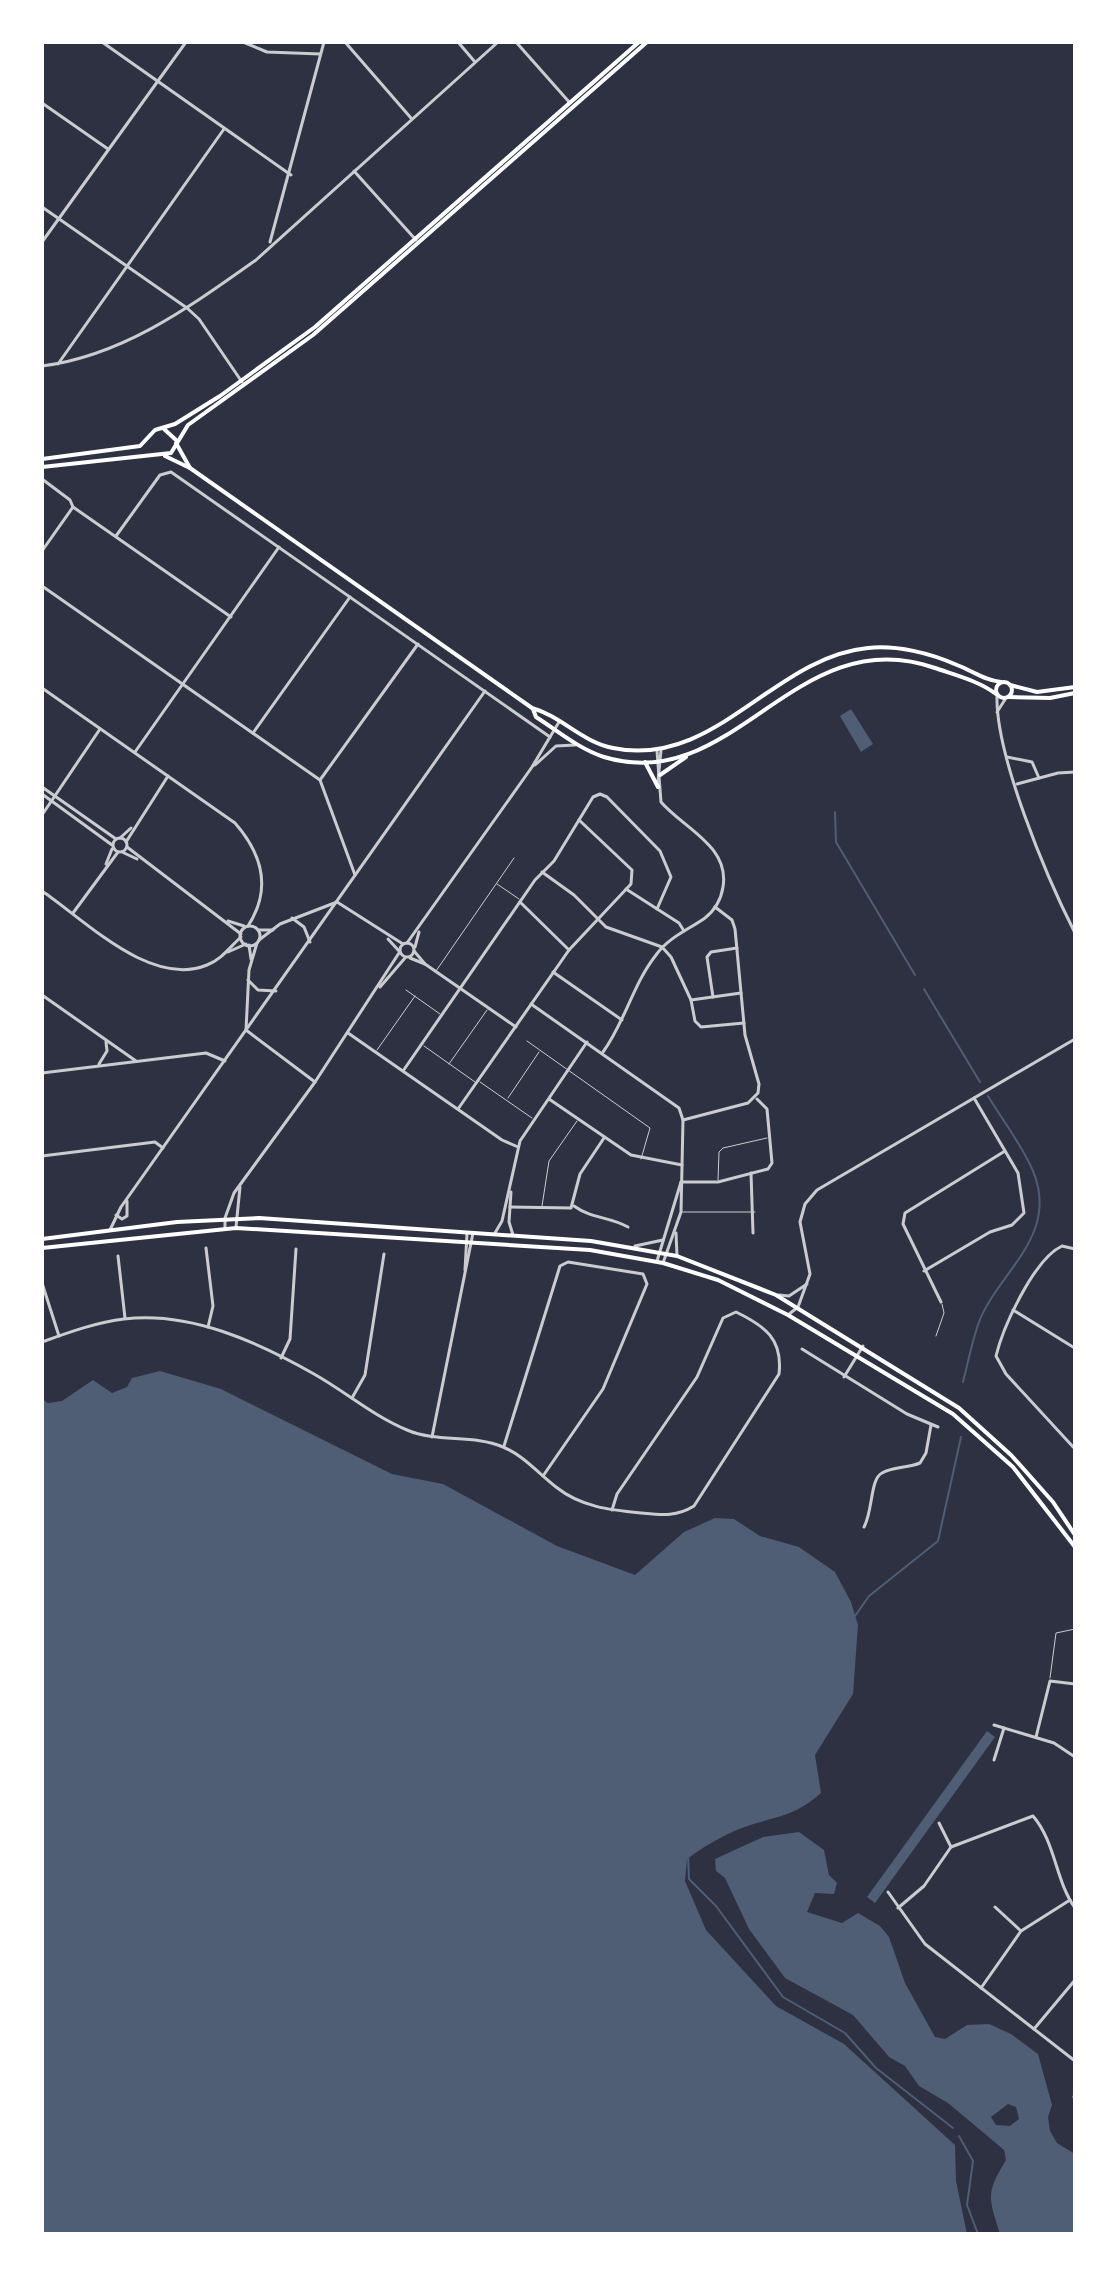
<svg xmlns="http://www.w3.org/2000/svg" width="1117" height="2276" font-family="Helvetica,sans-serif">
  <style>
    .water { fill: #4f5d75; fill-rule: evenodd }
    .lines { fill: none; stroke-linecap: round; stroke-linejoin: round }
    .stream { stroke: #4f5d75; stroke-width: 2 }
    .service { stroke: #caccd0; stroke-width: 1 }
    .minor { stroke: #caccd0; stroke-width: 3 }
    .tertiary { stroke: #caccd0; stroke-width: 3 }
    .secondary { stroke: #fff; stroke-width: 4 }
    .primary { stroke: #fff; stroke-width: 4 }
  </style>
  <rect width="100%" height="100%" fill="#2d3142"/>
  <g class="water">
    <polygon points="851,709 873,744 861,752 840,716"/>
    <path d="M 160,1371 L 221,1389 L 392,1474 L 443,1484 L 557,1546 L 635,1575 L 684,1532 L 715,1518 L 734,1519 L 760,1536 L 799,1547 L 835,1572 L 851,1602 L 858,1625 L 853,1694 L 815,1755 L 821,1793 C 793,1818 774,1816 742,1828 C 721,1836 705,1846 687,1859 L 685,1881 L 706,1930 L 776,2006 L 844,2044 L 955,2145 L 956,2181 L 967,2234 L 42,2234 L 42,1399 L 48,1403 L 62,1401 L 93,1380 L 112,1393 L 127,1387 L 132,1378 Z"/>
    <polygon points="987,1731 995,1737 875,1903 867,1897"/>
    <path d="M 799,1832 L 824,1850 L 829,1875 L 837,1883 L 834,1894 L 815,1893 L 807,1912 L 842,1923 L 858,1913 L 880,1926 L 889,1937 L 905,1983 L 935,2037 L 945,2039 L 967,2025 L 989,2024 L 1011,2034 L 1038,2054 L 1052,2105 L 1048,2117 L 1050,2131 L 1057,2143 L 1075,2154 L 1075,2232 L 1000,2234 C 988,2197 986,2193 1006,2160 L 1004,2150 L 948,2103 L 919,2086 L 905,2066 L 889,2057 L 853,2015 L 785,1978 L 749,1929 L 725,1878 L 716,1871 L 715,1859 L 763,1837 ZM 1008,2104 L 1016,2107 L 1019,2119 L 1010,2126 L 996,2125 L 991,2117 Z"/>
  </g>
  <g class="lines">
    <g class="stream">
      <polyline points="835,812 836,842 915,975"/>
      <polyline points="924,989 980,1082"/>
      <path d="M 963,1382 C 968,1363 972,1341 979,1322 C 998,1272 1060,1236 1033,1171 C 1022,1145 1003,1121 988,1096"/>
      <polyline points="855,1616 869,1596 938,1541 961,1437"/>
      <polyline points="688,1856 689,1879 716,1906 783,1997 845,2033 876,2068 953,2128"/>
      <polyline points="959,2136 973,2161 967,2205 978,2234"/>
    </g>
    <g class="service">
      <polyline points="497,884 519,899"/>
      <polyline points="436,971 514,858"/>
      <polyline points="406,990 440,1014"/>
      <polyline points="527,1041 650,1128 641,1159"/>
      <polyline points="424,1046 475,1082"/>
      <polyline points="377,1050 415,996"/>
      <polyline points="449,1064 487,1010"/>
      <polyline points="480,1082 532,1118"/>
      <polyline points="508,1098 539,1052"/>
      <polyline points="718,1180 719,1152 723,1148 767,1138"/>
      <polyline points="542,1206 549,1161 577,1121"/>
      <polyline points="681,1212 755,1212"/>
      <polyline points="936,1336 944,1313 942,1304"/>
      <polyline points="1050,1678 1056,1633 1075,1629"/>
    </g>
    <g class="minor">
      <polyline points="102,42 291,175"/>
      <polyline points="243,42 267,52 320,54"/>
      <polyline points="345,42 411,118"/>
      <polyline points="458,42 475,62"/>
      <polyline points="516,42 570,103"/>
      <polyline points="42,103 108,149"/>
      <polyline points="354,171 416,240"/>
      <polyline points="42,207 187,308 199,319 242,382"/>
      <polyline points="42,242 186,42"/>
      <polyline points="270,242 324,42"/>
      <polyline points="58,364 224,129"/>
      <path d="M 42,366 C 123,356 191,306 256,260 L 498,42"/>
      <polyline points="42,479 70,500 73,507 231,617"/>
      <polyline points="116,536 160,475 171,472 550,737"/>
      <polyline points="42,551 73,507"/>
      <polyline points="42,586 320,780 355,875"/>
      <path d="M 42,688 L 235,823 C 263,855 272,889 248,926"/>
      <polyline points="253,733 350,597"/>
      <polyline points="135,752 279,547"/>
      <polyline points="1007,757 1032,762 1039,778"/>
      <polyline points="535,765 556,746 575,745"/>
      <polyline points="320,780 418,644"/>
      <polyline points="658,781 661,750"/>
      <polyline points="1017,784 1058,773 1075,772"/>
      <polyline points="42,787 116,839"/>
      <polyline points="42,794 112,845"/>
      <polyline points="42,815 100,729"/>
      <circle cx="120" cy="845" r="7"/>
      <polyline points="120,838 131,828"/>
      <polyline points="126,842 168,776"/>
      <polyline points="127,847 241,934"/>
      <polyline points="122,852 137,859"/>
      <polyline points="106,864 112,849"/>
      <polyline points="542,872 574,895 606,927 662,947 671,957 691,1000 695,1021 701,1027 744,1023"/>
      <polyline points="626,889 679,923 684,931"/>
      <path d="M 42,891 C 86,921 151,988 207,965 C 222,959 229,948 241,937"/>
      <polyline points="337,902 403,944"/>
      <polyline points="520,902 569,950"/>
      <polyline points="73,913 118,852"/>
      <polyline points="292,918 304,927 310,942"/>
      <polyline points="228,921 244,926"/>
      <circle cx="250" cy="936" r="10"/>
      <polyline points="259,930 273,930"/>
      <polyline points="388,939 399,951"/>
      <polyline points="259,940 280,924 337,902"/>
      <circle cx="407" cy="950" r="7"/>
      <polyline points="257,943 249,970 246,1030 315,1082"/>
      <polyline points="407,943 532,767 559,722"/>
      <polyline points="249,945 251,959"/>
      <polyline points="415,947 419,932"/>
      <polyline points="414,951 425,964 516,1027"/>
      <polyline points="228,952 246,944"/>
      <polyline points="410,958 425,964"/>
      <polyline points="553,972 622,1020"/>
      <polyline points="248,980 258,990 276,991"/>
      <polyline points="380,987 405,958"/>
      <polyline points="42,995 136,1061"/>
      <polyline points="713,997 707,957 711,952 737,948"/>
      <polyline points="691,1000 741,993"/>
      <polyline points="531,1004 679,1108 683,1120 681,1212 663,1263"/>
      <polyline points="348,1033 502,1140 518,1147"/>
      <path d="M 603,1052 C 625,1022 633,984 656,955 C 669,937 688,930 705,918 C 715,910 721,900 723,887 C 730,846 683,828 661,802 L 657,751"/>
      <polyline points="99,1064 107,1051 106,1042"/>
      <polyline points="403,1071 535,880 554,861 593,797 600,794 607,797 660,851 671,877 657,909"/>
      <polyline points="42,1073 206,1053 225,1061"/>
      <polyline points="549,1099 631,1155 682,1165"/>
      <polyline points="458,1109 569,950 631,884 632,870 579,820"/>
      <polyline points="683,1120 748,1103 758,1093 759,1084 745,1035 735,929 732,920 715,907"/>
      <polyline points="42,1156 155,1142 163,1148"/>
      <polyline points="751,1173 753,1233"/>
      <polyline points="681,1182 718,1182 768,1169 772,1163 767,1109 757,1099"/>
      <polyline points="511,1192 509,1222 513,1235"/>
      <path d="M 574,1206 C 592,1219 608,1216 628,1227"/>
      <polyline points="510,1207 571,1208 580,1174 604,1138"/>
      <polyline points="116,1215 122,1219 127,1216 127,1201"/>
      <polyline points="236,1227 240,1187"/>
      <polyline points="225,1228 225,1218 234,1193 315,1082 399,953"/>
      <polyline points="110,1230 121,1207 485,691"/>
      <polyline points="495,1233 502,1221 520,1141 587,1042"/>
      <polyline points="676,1233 677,1256"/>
      <polyline points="635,1246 663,1240"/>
      <polyline points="206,1248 213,1306 208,1327"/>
      <path d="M 1075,1249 L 1062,1246 C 1034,1259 1003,1327 996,1356 L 1006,1374 L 1075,1449"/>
      <polyline points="118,1256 125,1318"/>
      <polyline points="657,1261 681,1182"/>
      <polyline points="465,1270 467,1234"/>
      <polyline points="924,1271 990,1232 1012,1225 1024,1213 1018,1173 974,1098"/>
      <polyline points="42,1283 59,1336"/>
      <polyline points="779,1295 789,1296 807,1284"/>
      <polyline points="941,1302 903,1224 905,1213 1005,1151"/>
      <polyline points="1013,1310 1073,1347"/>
      <polyline points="788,1315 798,1307 810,1274 800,1222 805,1204 817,1190 1075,1039"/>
      <path d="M 42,1342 C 67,1333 97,1322 124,1319 C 190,1311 258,1342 314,1374 C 346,1392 373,1416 407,1430 C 437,1443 473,1434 503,1447 C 523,1455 539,1474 556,1487 C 581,1507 610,1510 641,1513 C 662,1515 676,1517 694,1506 L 779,1374 C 783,1339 765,1326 736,1312 L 723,1318 L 697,1377 L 617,1494 L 612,1510"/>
      <polyline points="802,1349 907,1414 938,1427"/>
      <polyline points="281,1358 290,1339 296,1249"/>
      <polyline points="844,1377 863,1346"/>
      <polyline points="352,1398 365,1375 384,1254"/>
      <polyline points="432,1437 473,1233"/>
      <polyline points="504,1446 560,1266 568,1262 643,1274 647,1284 603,1389 543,1476"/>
      <path d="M 864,1527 C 873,1511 870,1479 882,1473 C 892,1467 908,1468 920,1463 L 926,1453 L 931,1425"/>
      <polyline points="994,1725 1054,1743 1075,1757"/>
      <polyline points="1036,1737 1050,1681 1075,1684"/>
      <polyline points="994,1760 1004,1728"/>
      <polyline points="939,1823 951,1847"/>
      <polyline points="888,1892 925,1944 1075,2061"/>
      <polyline points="995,1907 1021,1931"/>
      <path d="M 898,1908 L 924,1886 L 951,1847 L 1033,1816 C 1056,1843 1055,1880 1075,1908"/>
      <polyline points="981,1988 1021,1931 1070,1900"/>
      <polyline points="1034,2029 1075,1980"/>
      <polyline points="1074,2097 1075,2094"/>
    </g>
    <g class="tertiary">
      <path d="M 997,695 C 995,755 1047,878 1075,933"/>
      <polyline points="997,712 1006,698"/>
    </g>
    <g class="secondary">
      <polyline points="176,443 190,468"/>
      <path d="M 165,456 L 190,468 L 532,708 C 561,716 582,742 613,748 C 715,769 773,657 868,648 C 897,645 930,653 957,665 C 973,671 983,680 1001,682"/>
      <circle cx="1004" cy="690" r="8"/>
      <polyline points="1010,685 1037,692 1075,687"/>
      <polyline points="1009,697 1050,698 1075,693"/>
      <path d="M 533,709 L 536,717 C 558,731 579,749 604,757 C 734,797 795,619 935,668 C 955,675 979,681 996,694"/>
      <polyline points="645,762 658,787"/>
      <polyline points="660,775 686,757"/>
    </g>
    <g class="primary">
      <polyline points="164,429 176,440"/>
      <polyline points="42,459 140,446 155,430 175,424 220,396 315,327 639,42"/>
      <polyline points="42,467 171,453 188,425 313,335 647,42"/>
      <polyline points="42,1239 177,1222 259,1218 591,1241 677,1256 776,1295 959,1408 1011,1455 1053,1502 1075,1535"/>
      <polyline points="42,1248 236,1228 590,1250 663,1263 718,1280 788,1315 953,1414 1013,1467 1075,1547"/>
    </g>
  </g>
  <rect width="1117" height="2276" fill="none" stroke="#ffffff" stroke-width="88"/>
</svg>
